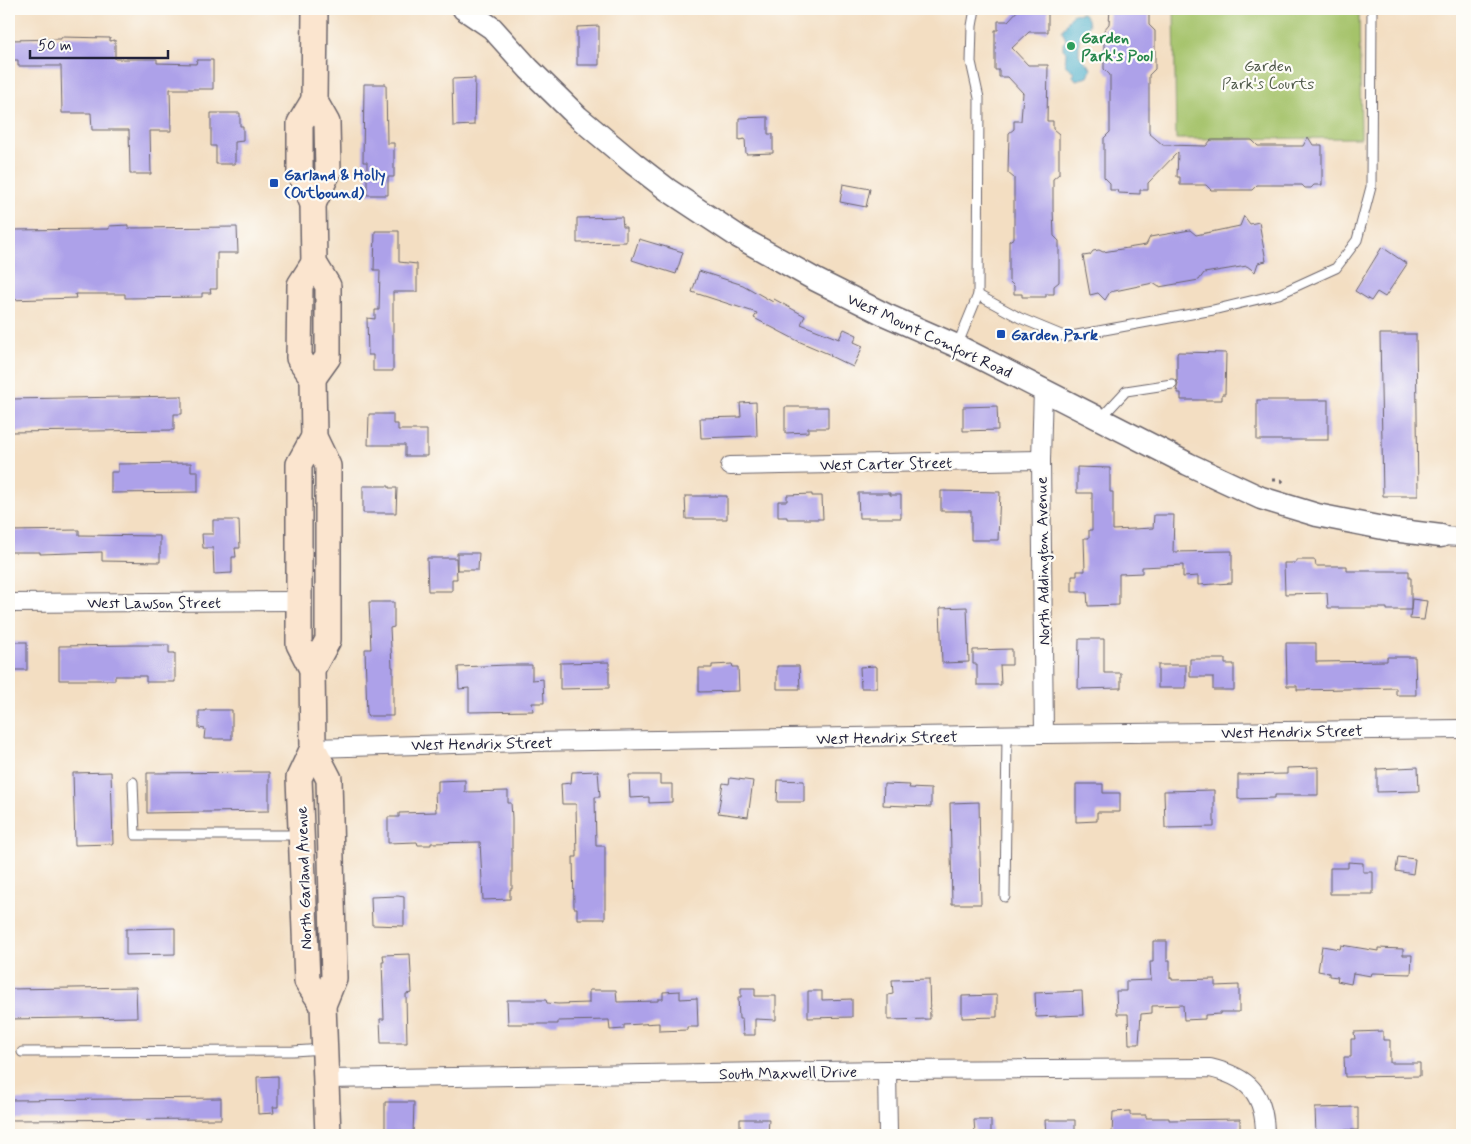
<svg xmlns="http://www.w3.org/2000/svg" width="1471" height="1144" font-family="Mynerve,sans-serif">
  <style>
    .green { fill: #a5c36a; stroke: #647252 }
    .water { fill: #4aadc9; stroke: #366882 }
    .building { fill: #ada1e9 }
    .lines { fill: none; stroke-linecap: round; stroke-linejoin: round }
    .service-casing { stroke: #6b646a; stroke-width: 11 }
    .minor-casing { stroke: #6b646a; stroke-width: 20 }
    .tertiary-casing { stroke: #6b646a; stroke-width: 25 }
    .secondary-casing { stroke: #6b646a; stroke-width: 28 }
    .path { stroke: #6b646a; stroke-width: 3; stroke-dasharray: 4 4; stroke-linecap: butt }
    .service { stroke: #fff; stroke-width: 9 }
    .minor { stroke: #fff; stroke-width: 18 }
    .tertiary { stroke: #fff; stroke-width: 22 }
    .secondary { stroke: #fbe5cf; stroke-width: 25 }
    .leisure-dot { fill: #2e9e5b; stroke: #fdfcf7; stroke-width: 2 }
    .transit-dot { fill: #1a4fb4; stroke: #fdfcf7; stroke-width: 2 }
    .labels { text-anchor: middle; stroke-width: 4.5; stroke-linejoin: round; paint-order: stroke }
    .leisure-label { font-size: 16px; font-weight: bold; fill: #27864d; stroke: #fdfcf7; text-anchor: start }
    .park-label { font-size: 16px; fill: #505a4b; stroke: #fdfcf7 }
    .transit-label { font-size: 16px; font-weight: bold; fill: #164399; stroke: #fdfcf7; text-anchor: start }
    .street-label { font-size: 16px; fill: #22223b; stroke: #fdfcf7 }
  </style>
  <rect width="100%" height="100%" fill="#fdfcf7"/>
  <filter id="ink" filterUnits="userSpaceOnUse"><feTurbulence type="fractalNoise" baseFrequency=".02" numOctaves="2"/><feDisplacementMap in="SourceGraphic" scale="10" xChannelSelector="R" yChannelSelector="G"/><feConvolveMatrix kernelMatrix="1 2 1 2 8 2 1 2 1" color-interpolation-filters="sRGB"/></filter>
  <filter id="wash" filterUnits="userSpaceOnUse"><feTurbulence type="fractalNoise" baseFrequency=".0096" numOctaves="4" result="noise"/><feDisplacementMap in="SourceGraphic" scale="20" xChannelSelector="R" yChannelSelector="G"/><feGaussianBlur stdDeviation="1.12" result="paint"/><feColorMatrix in="noise" values="0 0 0 0 0 0 0 0 0 0 0 0 0 0 0 0 0 1.4 0 .05"/><feComposite in="paint" operator="in"/></filter>
  <g filter="url(#wash)">
    <rect width="100%" height="100%" fill="#f3dec2"/>
    <polygon class="green" points="1174,9 1359,9 1361,138 1176,139"/>
    <polygon class="water" points="1083,13 1088,19 1089,25 1079,39 1079,55 1091,68 1088,77 1076,80 1073,76 1074,72 1065,65 1066,52 1063,49 1063,43 1066,40 1062,31 1072,14"/>
    <g id="blocks">
      <g class="building">
        <polygon points="1019,9 1048,9 1048,32 1029,32 1012,48 1028,65 1048,65 1047,121 1053,121 1053,129 1059,134 1059,174 1053,179 1053,209 1054,236 1059,241 1059,282 1054,286 1054,294 1046,294 1046,297 1022,297 1022,294 1014,294 1014,286 1009,281 1009,241 1014,238 1014,178 1008,173 1009,133 1014,129 1014,121 1021,121 1023,93 1008,77 999,77 999,70 995,70 995,30 998,30 998,21 1008,21"/>
        <polygon points="1110,9 1149,9 1149,25 1155,31 1155,69 1149,75 1149,133 1163,145 1206,146 1211,140 1252,140 1258,146 1303,146 1308,137 1313,145 1322,145 1322,185 1314,185 1311,188 1305,188 1302,185 1257,185 1252,190 1211,190 1206,185 1180,185 1180,177 1177,177 1178,152 1148,183 1148,190 1140,190 1140,194 1118,193 1117,190 1110,190 1110,183 1104,177 1104,138 1110,132 1110,75 1104,69 1104,30 1109,24"/>
        <polygon points="599,26 599,65 577,65 577,27"/>
        <polygon points="61,37 110,38 110,41 115,40 115,59 157,59 157,63 196,64 197,60 213,60 213,89 170,89 171,131 150,131 151,174 130,174 129,130 92,130 91,113 62,113 61,66 18,66 18,60 9,60 9,40 61,39"/>
        <polygon points="475,78 474,125 453,126 452,79"/>
        <polygon points="364,84 386,84 387,143 394,143 394,177 388,177 388,195 367,195 367,162 363,162"/>
        <polygon points="211,113 240,113 240,126 243,126 243,141 235,142 235,164 216,164 216,146 211,146"/>
        <polygon points="768,117 768,134 773,134 773,153 746,154 745,139 739,140 739,118"/>
        <polygon points="843,184 870,189 866,207 840,202"/>
        <polygon points="1244,216 1250,224 1259,222 1266,261 1258,263 1255,272 1247,266 1204,273 1199,280 1159,287 1153,283 1110,292 1105,300 1098,293 1090,295 1083,256 1090,255 1093,251 1099,250 1103,252 1146,245 1150,237 1190,230 1196,235 1240,226"/>
        <polygon points="622,217 623,227 626,227 626,242 577,243 577,218"/>
        <polygon points="128,225 128,228 237,227 238,253 217,253 217,289 210,289 211,293 202,293 202,297 125,298 125,294 75,294 76,298 9,300 9,230 109,229 109,226"/>
        <polygon points="375,231 399,231 399,262 417,264 417,292 393,292 393,371 373,371 373,355 368,355 367,318 375,319 375,310 379,310 380,270 374,270"/>
        <polygon points="639,239 683,252 676,274 632,260"/>
        <polygon points="1382,247 1407,264 1385,297 1377,292 1371,301 1355,291"/>
        <polygon points="699,271 743,285 773,302 774,299 805,316 801,324 839,339 844,329 857,335 854,342 863,346 853,367 830,356 831,355 798,341 754,318 757,313 692,292"/>
        <polygon points="1380,334 1416,334 1418,496 1383,496"/>
        <polygon points="1178,352 1226,353 1225,394 1222,394 1222,400 1181,400 1181,393 1178,393 1178,390 1176,391 1178,384 1177,380 1177,354"/>
        <polygon points="182,396 182,414 174,414 174,430 9,432 9,399"/>
        <rect x="1257" y="400" width="71" height="40"/>
        <polygon points="756,402 757,436 701,438 700,418 741,417 740,403"/>
        <polygon points="997,406 998,430 963,431 963,407"/>
        <polygon points="785,407 828,407 828,428 808,428 808,432 785,433"/>
        <polygon points="369,414 393,414 393,424 398,424 398,430 427,430 427,456 405,456 405,445 368,445"/>
        <polygon points="191,463 191,471 198,471 198,492 111,493 111,472 118,472 118,464"/>
        <polygon points="1077,467 1110,468 1110,492 1113,492 1113,530 1153,528 1154,515 1174,515 1173,552 1232,551 1232,583 1198,585 1198,576 1183,577 1183,565 1142,567 1142,573 1119,574 1119,605 1088,606 1087,592 1072,592 1072,576 1077,576 1077,571 1085,571 1084,538 1089,538 1089,530 1092,530 1092,493 1077,493"/>
        <polygon points="363,486 389,486 389,488 397,488 396,513 363,513"/>
        <polygon points="941,491 1000,492 998,540 971,540 971,511 941,511"/>
        <polygon points="858,493 890,493 890,495 901,495 901,518 859,518"/>
        <polygon points="812,494 812,496 822,496 823,519 787,519 787,517 778,517 778,501 787,501 787,495"/>
        <polygon points="685,496 727,496 727,519 686,519"/>
        <polygon points="213,520 239,520 240,548 235,548 236,557 232,557 232,573 214,574 213,548 203,548 202,534 213,534"/>
        <polygon points="79,530 79,535 160,536 160,562 102,561 102,552 40,554 40,552 9,552 9,531"/>
        <polygon points="457,553 479,553 478,570 457,570"/>
        <polygon points="427,558 456,558 457,579 452,579 452,591 428,591"/>
        <polygon points="1296,560 1315,560 1316,566 1347,566 1347,571 1409,571 1409,578 1411,578 1411,610 1387,610 1387,608 1328,608 1327,593 1285,594 1284,563 1296,563"/>
        <polygon points="1412,599 1427,601 1424,620 1410,619"/>
        <polygon points="369,602 394,602 394,627 390,628 392,667 393,667 393,716 367,716 365,649 371,649"/>
        <polygon points="967,607 969,662 942,663 940,608"/>
        <polygon points="1079,639 1104,639 1104,673 1121,673 1121,688 1078,689"/>
        <rect x="9" y="642" width="18" height="28"/>
        <polygon points="1286,643 1316,643 1316,662 1387,661 1387,657 1415,657 1416,695 1396,695 1396,688 1297,690 1297,686 1287,686"/>
        <polygon points="135,645 169,645 169,653 175,653 175,682 146,682 146,676 115,676 115,680 59,680 59,646"/>
        <polygon points="1012,649 1012,665 1000,665 1001,685 977,685 977,664 973,664 973,650"/>
        <polygon points="1190,659 1225,659 1225,664 1234,664 1234,690 1213,690 1213,677 1190,677"/>
        <polygon points="609,662 609,688 560,689 560,663"/>
        <polygon points="732,664 733,667 738,667 739,691 699,692 699,668 712,668 712,665"/>
        <polygon points="508,665 532,665 532,680 543,679 544,703 532,703 533,711 469,712 469,688 459,689 458,667"/>
        <rect x="1158" y="665" width="28" height="23"/>
        <polygon points="777,666 799,666 800,689 777,689"/>
        <polygon points="875,666 877,667 877,688 861,688 860,667"/>
        <polygon points="205,710 232,710 232,739 204,739 205,729 199,728 199,711 205,711"/>
        <polygon points="1318,767 1318,795 1275,795 1275,798 1238,799 1238,775 1287,774 1287,768"/>
        <polygon points="1418,767 1419,791 1377,792 1377,769"/>
        <polygon points="598,771 600,797 595,797 596,846 605,846 605,919 577,919 577,908 574,908 573,857 577,857 576,804 562,804 561,784 571,783 572,772"/>
        <polygon points="111,772 113,844 75,845 73,773"/>
        <polygon points="269,772 269,811 147,813 147,773"/>
        <polygon points="629,775 660,775 660,784 672,784 672,802 649,803 649,797 630,798"/>
        <polygon points="730,778 753,781 748,817 718,813 723,783 729,784"/>
        <polygon points="465,780 465,792 508,791 508,803 511,803 512,818 512,889 510,889 510,899 483,900 480,842 431,843 431,845 418,845 417,842 388,843 388,817 399,817 399,813 436,812 435,792 438,792 438,781"/>
        <polygon points="778,780 804,781 804,802 777,802"/>
        <polygon points="884,784 910,785 909,788 931,789 931,807 883,805"/>
        <polygon points="1076,784 1103,784 1103,793 1120,793 1120,812 1097,812 1097,821 1076,822"/>
        <polygon points="1214,790 1214,827 1165,828 1164,791"/>
        <polygon points="979,802 981,904 952,904 950,803"/>
        <polygon points="1398,857 1415,859 1413,874 1396,871"/>
        <polygon points="1348,862 1363,863 1363,872 1373,872 1373,894 1330,894 1330,868 1348,868"/>
        <polygon points="398,896 404,897 404,926 372,925 371,897"/>
        <polygon points="175,928 175,954 126,955 126,929"/>
        <polygon points="1153,941 1167,941 1167,960 1170,960 1170,978 1172,978 1172,980 1215,979 1215,986 1239,985 1239,1012 1220,1012 1220,1014 1205,1015 1205,1019 1184,1020 1183,1005 1152,1006 1152,1013 1141,1014 1139,1044 1129,1044 1128,1014 1117,1014 1116,991 1126,991 1126,981 1151,980 1150,962 1153,962"/>
        <polygon points="1341,945 1378,951 1378,948 1403,949 1403,955 1412,955 1411,974 1372,973 1371,976 1353,973 1351,984 1337,981 1338,977 1329,976 1329,973 1318,971 1322,946 1340,949"/>
        <polygon points="410,954 412,993 406,994 407,1043 381,1043 380,1019 384,1019 382,962 384,962 383,955"/>
        <polygon points="929,979 930,1019 888,1020 888,995 893,994 892,980"/>
        <polygon points="136,987 137,1017 9,1019 9,989"/>
        <polygon points="741,988 755,988 755,996 776,996 776,1020 755,1019 755,1035 743,1035 742,1019 739,1019 738,997 741,997"/>
        <polygon points="589,990 616,990 617,1002 658,1001 658,999 663,999 663,992 680,991 680,999 697,998 698,1027 687,1027 687,1030 659,1031 659,1023 624,1025 624,1029 610,1030 609,1020 558,1021 558,1024 508,1024 507,1000 546,1000 547,1003 558,1004 589,1003"/>
        <polygon points="808,991 822,991 822,1000 852,999 852,1017 808,1018"/>
        <polygon points="1082,991 1083,1015 1036,1017 1035,993"/>
        <polygon points="997,995 997,1017 962,1018 962,996"/>
        <polygon points="1383,1031 1383,1040 1390,1040 1390,1063 1420,1063 1420,1076 1345,1077 1344,1057 1351,1057 1351,1039 1355,1039 1354,1032"/>
        <polygon points="278,1076 278,1107 273,1107 274,1113 258,1114 257,1077"/>
        <polygon points="221,1098 221,1119 9,1120 9,1100"/>
        <polygon points="385,1102 414,1102 413,1135 385,1135"/>
        <polygon points="1358,1107 1358,1130 1341,1130 1341,1135 1316,1135 1315,1108"/>
        <polygon points="1130,1111 1130,1115 1146,1115 1146,1118 1169,1118 1169,1120 1240,1119 1240,1135 1112,1135 1113,1112"/>
        <polygon points="740,1119 769,1119 768,1135 740,1135"/>
        <polygon points="974,1120 991,1120 991,1135 975,1135"/>
        <polygon points="1045,1120 1075,1120 1075,1135 1046,1135"/>
      </g>
    </g>
  </g>
  <g filter="url(#ink)">
    <use href="#blocks" fill-opacity="0" stroke="#6b646a" stroke-width="1"/>
    <g class="lines">
      <defs>
        <g id="service">
          <polyline points="978,295 1020,318 1066,337 1213,310 1279,294 1336,268 1357,240 1371,187 1372,9"/>
          <polyline points="957,346 978,295 979,98 971,62 972,26 975,9"/>
          <polyline points="1101,418 1126,391 1172,384"/>
          <polyline points="133,782 135,835 301,835"/>
          <polyline points="1005,897 1007,735"/>
          <polyline points="22,1052 293,1051 324,1049"/>
        </g>
        <g id="minor">
          <polyline points="1043,388 1041,460 1044,734"/>
          <polyline points="730,466 1041,460"/>
          <polyline points="1441,536 1462,537"/>
          <polyline points="9,603 298,601"/>
          <polyline points="313,748 527,742 1044,734 1462,729"/>
          <polyline points="887,1070 888,1135"/>
          <path d="M 326,1079 L 887,1070 L 1210,1068 C 1249,1077 1265,1094 1265,1135"/>
        </g>
        <polyline id="tertiary" points="464,9 492,28 529,69 578,117 633,163 668,190 739,237 816,280 886,315 957,346 1188,464 1261,498 1317,515 1393,530 1441,536"/>
        <g id="secondary">
          <polyline points="313,204 328,172 327,123 314,100 315,9"/>
          <polyline points="313,378 328,357 328,286 314,263 313,204 300,174 300,123 314,100"/>
          <polyline points="314,437 299,464 299,644 312,669 313,748 299,778 307,981 323,1005"/>
          <polyline points="312,669 328,640 328,466 314,437 313,378 299,358 300,285 314,263"/>
          <polyline points="313,748 329,779 334,978 323,1005 328,1135"/>
        </g>
      </defs>
      <use href="#service" class="service-casing"/>
      <use href="#minor" class="minor-casing"/>
      <use href="#tertiary" class="tertiary-casing"/>
      <use href="#secondary" class="secondary-casing"/>
      <polyline class="path" points="1272,480 1281,480 1284,483"/>
      <use href="#service" class="service"/>
      <use href="#minor" class="minor"/>
      <use href="#tertiary" class="tertiary"/>
      <use href="#secondary" class="secondary"/>
    </g>
  </g>
  <circle class="leisure-dot" cx="1071" cy="46" r="5"/>
  <g class="transit-dot">
    <rect x="269" y="178" width="10" height="10" rx="2.5"/>
    <rect x="996" y="329" width="10" height="10" rx="2.5"/>
  </g>
  <g class="labels">
    <g class="leisure-label">
      <text x="1081" y="43">Garden<tspan x="1081" dy="18">Park's Pool</tspan></text>
    </g>
    <g class="park-label">
      <text x="1268" y="71">Garden<tspan x="1268" dy="18">Park's Courts</tspan></text>
    </g>
    <g class="transit-label">
      <text x="284" y="180">Garland &amp; Holly<tspan x="284" dy="18">(Outbound)</tspan></text>
      <text x="1011" y="340">Garden Park</text>
    </g>
    <g class="street-label">
      <text transform="translate(930 335) rotate(25)" y="6">West Mount Comfort Road</text>
      <text transform="translate(886 463) rotate(-1)" y="6">West Carter Street</text>
      <text transform="translate(1042 561) rotate(-91)" y="6">North Addington Avenue</text>
      <text x="154" y="608">West Lawson Street</text>
      <text transform="translate(1292 731) rotate(-1)" y="6">West Hendrix Street</text>
      <text transform="translate(887 737) rotate(-1)" y="6">West Hendrix Street</text>
      <text transform="translate(482 743) rotate(-1)" y="6">West Hendrix Street</text>
      <text transform="translate(303 878) rotate(-92)" y="6">North Garland Avenue</text>
      <text transform="translate(788 1072) rotate(-1)" y="6">South Maxwell Drive</text>
    </g>
  </g>
  <rect width="1471" height="1144" fill="none" stroke="#fdfcf7" stroke-width="30"/>
  <path d="M30 50v8h138v-8" fill="none" stroke="#22223b" stroke-width="2.5"/>
  <text x="38" y="50" font-size="15" fill="#22223b" stroke="#fdfcf7" stroke-width="4" paint-order="stroke">50 m</text>
</svg>
